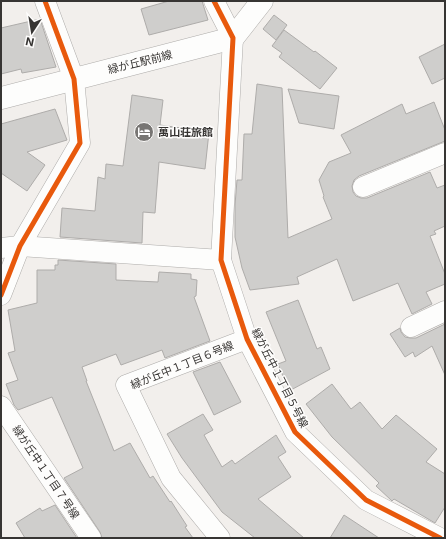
<svg xmlns="http://www.w3.org/2000/svg" width="446" height="539" font-family="Inter,'Noto Sans JP',sans-serif">
  <style>
    .building { fill: #cfcecc; stroke: #aeacaa }
    .lines { fill: none; stroke-linecap: round; stroke-linejoin: round }
    .street-casing { stroke: #aeacaa; stroke-width: 21 }
    .secondary-casing { stroke: #aeacaa; stroke-width: 23 }
    .street { stroke: #fdfdfc; stroke-width: 20 }
    .secondary { stroke: #fdfdfc; stroke-width: 22 }
    .cycleway-casing { stroke: #fefdfc; stroke-width: 8 }
    .cycleway { stroke: #e8590c; stroke-width: 5 }
    .labels { text-anchor: middle; stroke-width: 3; stroke-linejoin: round; paint-order: stroke }
    .street-label { font-size: 11px; fill: #373533; stroke: #fefdfc }
    .poi-label { font-size: 11px; font-weight: bold; fill: #373533; stroke: #fefdfc; text-anchor: start }
  </style>
  <rect width="100%" height="100%" fill="#f2efec"/>
  <g class="building">
    <polygon points="169,1 202,1 208,20 149,35 141,9"/>
    <polygon points="274,15 287,25 276,40 263,29"/>
    <polygon points="40,19 56,67 22,73 21,69 1,74 1,28"/>
    <polygon points="284,30 314,52 315,51 337,68 320,89 279,57 282,53 272,46"/>
    <polygon points="445,44 445,78 432,84 419,57"/>
    <polygon points="257,84 282,88 288,238 332,219 323,197 324,196 319,180 329,162 351,153 341,135 402,104 406,114 434,102 445,130 445,141 359,176 354,180 352,186 353,192 356,196 361,198 367,198 430,172 437,188 445,185 445,226 434,231 436,234 430,236 445,274 445,284 426,292 432,304 412,314 398,283 353,301 337,259 297,277 299,284 250,290 242,268 235,237 235,205 237,180 242,180 244,134 252,134"/>
    <polygon points="288,89 339,96 334,129 299,123"/>
    <polygon points="132,95 163,100 160,125 209,132 205,169 159,162 155,213 143,212 142,243 60,237 62,208 95,211 98,177 105,179 106,164 123,166"/>
    <polygon points="55,109 67,140 27,152 45,165 27,191 1,173 1,124"/>
    <polygon points="58,260 116,264 116,280 158,282 159,272 191,274 191,279 197,280 196,296 194,297 210,341 165,358 162,350 121,365 116,354 82,367 87,381 86,381 114,451 130,443 150,478 153,476 170,502 171,501 187,526 185,527 193,538 102,538 100,532 64,478 83,468 52,397 18,410 14,405 6,384 18,380 8,353 15,351 8,310 37,303 37,270 55,270 55,265 58,265"/>
    <polygon points="298,300 317,349 321,347 330,369 289,391 278,364 286,361 266,312"/>
    <polygon points="445,324 445,375 432,346 415,357 413,352 405,357 390,334 400,328 401,332 405,337 410,338 416,338"/>
    <polygon points="220,362 241,402 214,415 193,372"/>
    <polygon points="332,384 351,409 360,402 382,429 396,415 437,449 426,462 445,474 445,507 435,523 394,499 392,501 376,486 379,483 332,437 306,404"/>
    <polygon points="203,414 213,430 204,435 222,467 232,460 235,464 276,435 286,452 278,457 291,477 258,499 304,538 255,538 222,512 182,458 167,434"/>
    <polygon points="55,505 77,538 25,538 16,523 40,508 42,511"/>
    <polygon points="344,515 379,538 330,538"/>
  </g>
  <g class="lines">
    <defs>
      <g id="street">
        <polyline points="214,1 233,38 221,260 247,339 295,432 366,500 440,538"/>
        <polyline points="363,187 445,153"/>
        <polyline points="1,248 20,246 221,260"/>
        <polyline points="1,295 20,246 80,143 74,79 45,1"/>
        <polyline points="411,327 445,311"/>
        <polyline points="1,406 91,538"/>
        <polyline points="220,538 171,478 126,385 247,339"/>
      </g>
      <polyline id="secondary" points="1,98 233,38 262,1"/>
    </defs>
    <use href="#street" class="street-casing"/>
    <use href="#secondary" class="secondary-casing"/>
    <use href="#street" class="street"/>
    <use href="#secondary" class="secondary"/>
    <defs>
      <g id="cycleway">
        <polyline points="214,1 233,38 221,260 247,339 295,432 366,500 440,538"/>
        <polyline points="1,295 20,246 80,143 74,79 45,1"/>
      </g>
    </defs>
    <use href="#cycleway" class="cycleway-casing"/>
    <use href="#cycleway" class="cycleway"/>
  </g>
  <defs>
    <symbol id="hotel-disc" viewBox="-11 -11 22 22"><circle r="9.5" fill="#787674" stroke="#fefdfc"/><path d="M-6-4.5h1.5V1H6V5H4.5V3h-9V5H-6ZM-4 0a1.8 1.8 0 1 1 3.6 0ZM.5 0V-2.5h3Q6-2.5 6 0Z" fill="#fff"/></symbol>
  </defs>
  <g fill-rule="evenodd">
    <use href="#hotel-disc" x="133" y="121" width="22" height="22"/>
  </g>
  <g class="labels">
    <g class="street-label">
      <text transform="translate(140 62) rotate(-14)" y="4">緑が丘駅前線</text>
      <text transform="translate(182 365) rotate(-22)" y="4">緑が丘中１丁目６号線</text>
      <text transform="translate(280 378) rotate(63)" y="4">緑が丘中１丁目５号線</text>
      <text transform="translate(46 472) rotate(56)" y="4">緑が丘中１丁目７号線</text>
    </g>
    <g class="poi-label">
      <text x="158" y="136">萬山荘旅館</text>
    </g>
  </g>
  <rect width="446" height="539" fill="none" stroke="#373533" stroke-width="4"/>
  <g transform="translate(32 32) rotate(192)" stroke="#fefdfc" stroke-width="3" paint-order="stroke">
  <path d="M0-3L7 15L0 10L-7 15Z" fill="#373533"/>
  <text y="-6" font-size="11" font-weight="bold" text-anchor="middle" fill="#373533">N</text>
  </g>
</svg>
